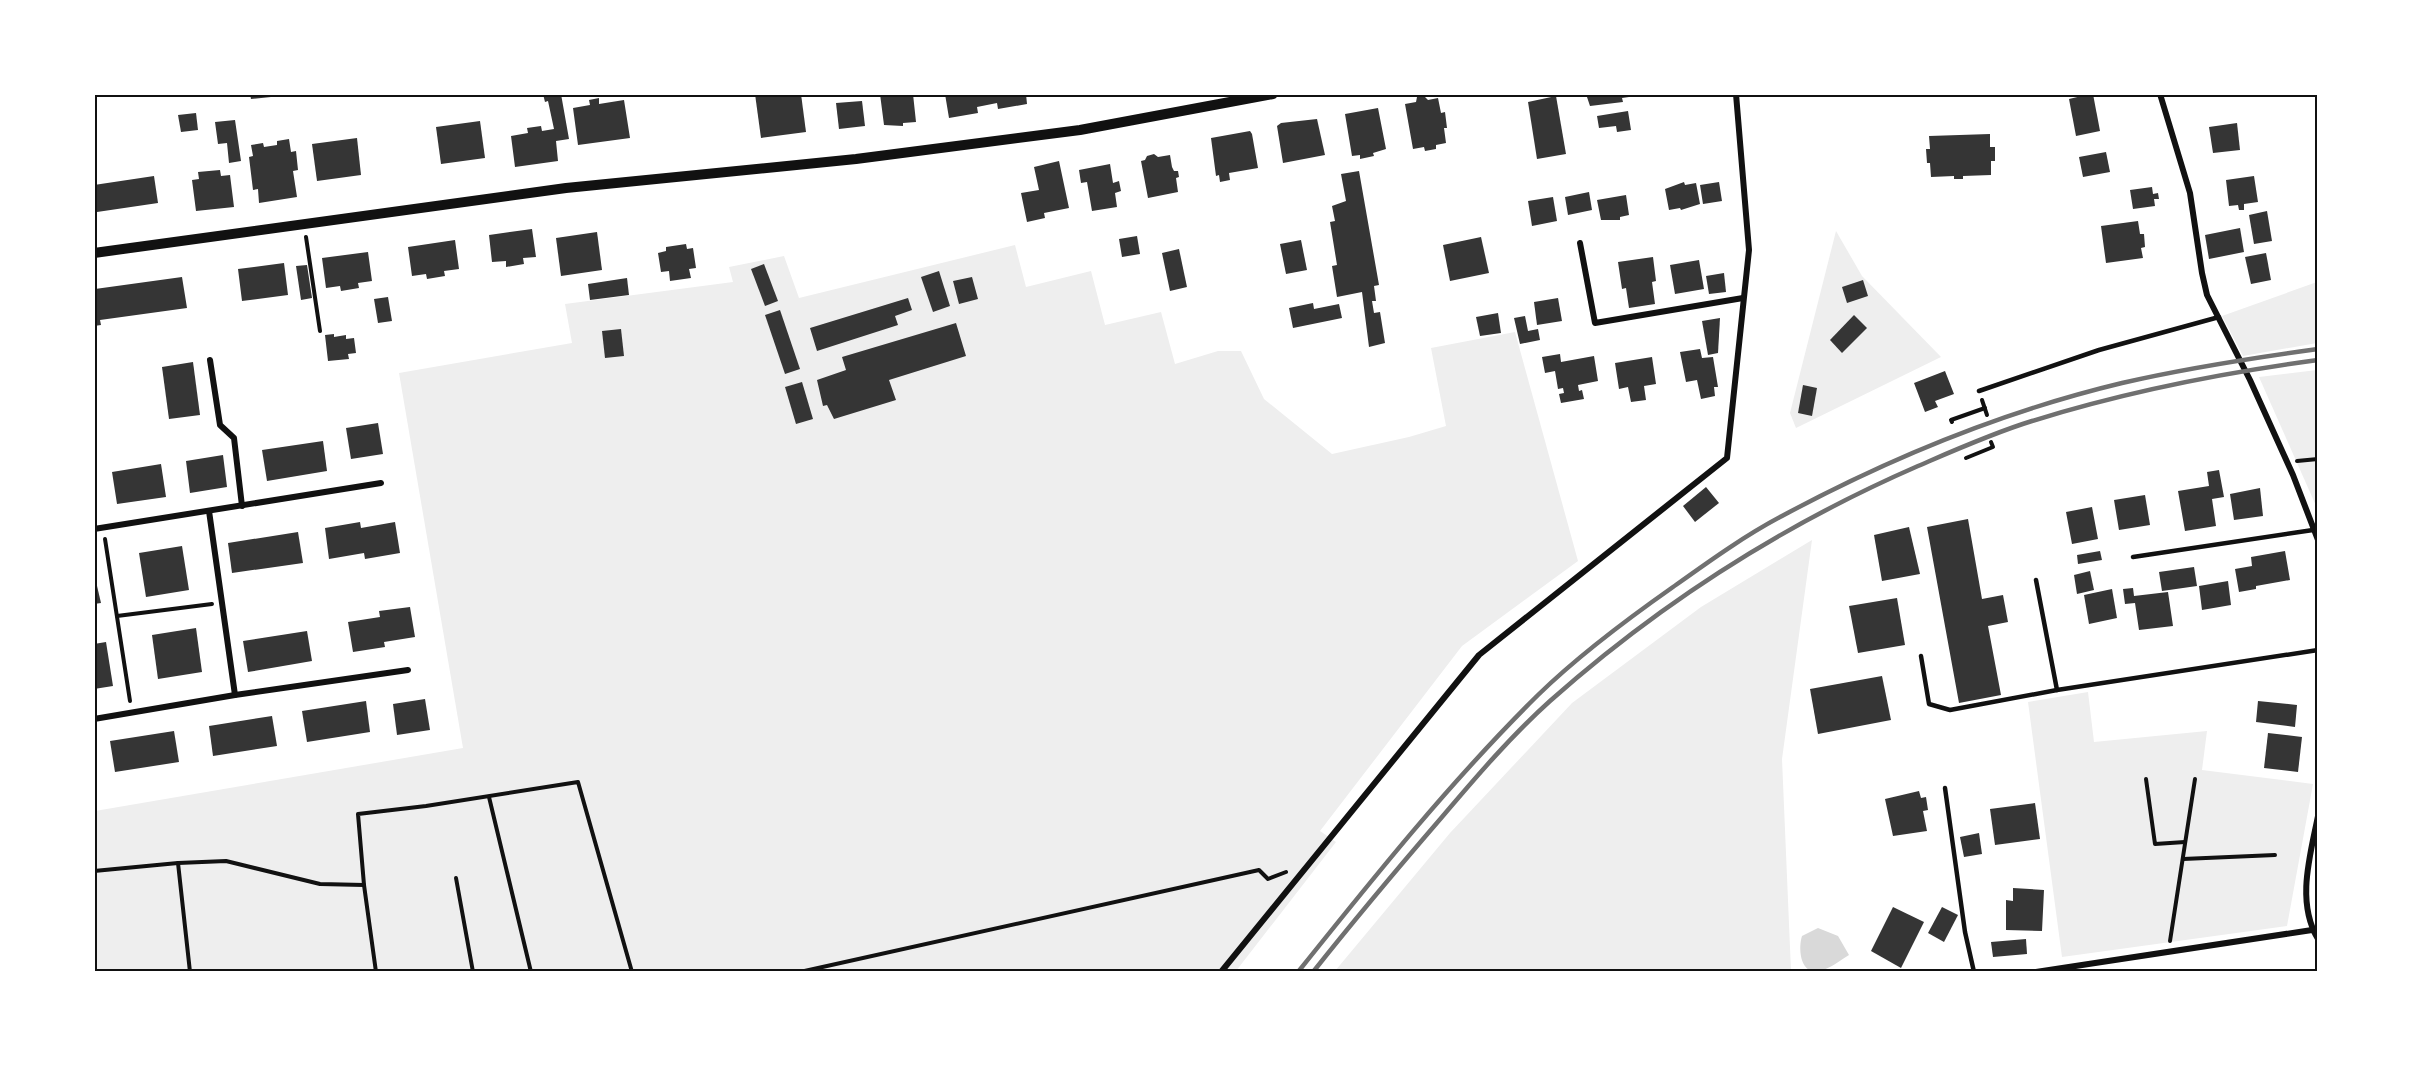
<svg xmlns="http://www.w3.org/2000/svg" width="2412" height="1066" font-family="'DejaVu Sans',sans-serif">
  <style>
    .green { fill: #eee }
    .water { fill: #d9d9d9 }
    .building { fill: #353535 }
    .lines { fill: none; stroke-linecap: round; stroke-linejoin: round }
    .path { stroke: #111; stroke-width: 4 }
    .service { stroke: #111; stroke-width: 4.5 }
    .minor { stroke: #111; stroke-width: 6 }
    .tertiary { stroke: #111; stroke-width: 10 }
    .rail { stroke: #707070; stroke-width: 4.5 }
    .neatline { fill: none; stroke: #111; stroke-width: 2 }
  </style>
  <rect width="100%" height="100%" fill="#fff"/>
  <g class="green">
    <polygon points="1836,231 1862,276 1941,357 1796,428 1790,413"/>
    <polygon points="1015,245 1026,287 1091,271 1105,325 1161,312 1175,364 1218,351 1241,351 1264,399 1332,454 1409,437 1446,426 1431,348 1515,332 1578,561 1462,646 1320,831 1336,842 1236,971 95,972 95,811 463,748 399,373 572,343 565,304 733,282 729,267 784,256 799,298"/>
    <polygon points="2317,282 2317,343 2243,356 2222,316"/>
    <polygon points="2317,370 2317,508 2259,377"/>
    <polygon points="1812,540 1782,759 1791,971 1335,971 1450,833 1572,703 1701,607"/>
    <polygon points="2088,692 2094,742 2207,731 2202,770 2313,784 2287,926 2062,957 2028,702"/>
  </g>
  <path class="water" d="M 1818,928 L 1838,936 L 1849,955 C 1841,960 1829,969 1820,971 C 1800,976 1798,948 1802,936 Z"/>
  <g class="building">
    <polygon points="250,94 270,94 271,97 251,99"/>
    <polygon points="543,94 561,94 569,139 556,141 558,161 515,167 511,136 528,133 527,128 541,126 542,131 554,129 548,101 545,102"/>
    <polygon points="755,94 801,94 806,132 761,138"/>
    <polygon points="880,94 913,94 916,122 903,123 903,126 884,125"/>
    <polygon points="945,94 1026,94 1027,104 998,109 997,103 977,107 978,113 949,118"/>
    <polygon points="1586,94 1636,94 1636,96 1622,98 1623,102 1590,106"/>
    <polygon points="2090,94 2093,94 2100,131 2076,136 2069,99"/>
    <polygon points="1424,96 1428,100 1438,98 1441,113 1445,112 1447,128 1444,128 1446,143 1436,145 1436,149 1425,151 1424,147 1413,149 1405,104 1416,102 1417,97"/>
    <polygon points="1556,96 1566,154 1537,159 1528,102"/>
    <polygon points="599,98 599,104 624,100 630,138 578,145 573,108 590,105 589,100"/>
    <polygon points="862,101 865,126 839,129 836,103"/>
    <polygon points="1378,108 1386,149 1373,153 1374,156 1360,159 1360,155 1352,156 1345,114"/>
    <polygon points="1628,111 1631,130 1617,132 1616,126 1599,128 1597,116"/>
    <polygon points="196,113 198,130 181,132 178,115"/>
    <polygon points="1317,119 1325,155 1283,163 1277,126 1281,123"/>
    <polygon points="235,120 241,161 229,163 227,143 218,144 215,122"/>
    <polygon points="480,121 485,158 441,164 436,127"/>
    <polygon points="2237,123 2240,150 2213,153 2209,127"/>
    <polygon points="1250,131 1252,134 1258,168 1229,173 1230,180 1220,182 1219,175 1216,176 1211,138"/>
    <polygon points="1990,134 1990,147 1995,147 1995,161 1991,161 1991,175 1963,176 1963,179 1954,179 1954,176 1931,177 1930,163 1927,163 1926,149 1930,149 1929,136"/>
    <polygon points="357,138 361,175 317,181 312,144"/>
    <polygon points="289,139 291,152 296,151 298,170 293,171 297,197 259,203 258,189 253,190 249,157 253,156 251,145 263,143 264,147 277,145 277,141"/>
    <polygon points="2106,152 2110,172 2083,177 2079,157"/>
    <polygon points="1154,154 1158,157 1170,155 1172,167 1174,171 1178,171 1179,177 1176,178 1178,192 1148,198 1141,161 1145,160 1147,156"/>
    <polygon points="1059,161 1069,208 1044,213 1045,218 1027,222 1021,193 1039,190 1034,167"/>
    <polygon points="1110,164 1113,183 1119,181 1121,191 1115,193 1117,207 1092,211 1087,182 1081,183 1079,170"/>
    <polygon points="220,170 221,176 230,175 234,207 196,211 192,180 199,179 198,172"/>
    <polygon points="1359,171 1379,285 1374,286 1376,301 1372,301 1374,313 1380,312 1385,343 1369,347 1362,292 1337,297 1332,266 1337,265 1330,222 1335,221 1332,206 1346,201 1341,174"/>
    <polygon points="154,176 158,203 97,212 94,185"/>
    <polygon points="2254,176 2258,202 2244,204 2244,210 2239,210 2238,205 2229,206 2226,180"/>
    <polygon points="1684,182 1685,185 1696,183 1700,204 1681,210 1680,208 1669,210 1665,189"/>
    <polygon points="1719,182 1722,201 1703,204 1700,185"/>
    <polygon points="2152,187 2153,194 2158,193 2159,199 2154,199 2155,206 2133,209 2130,190"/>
    <polygon points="1589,192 1592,210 1568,215 1565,197"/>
    <polygon points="1626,195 1629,215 1620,217 1620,220 1601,220 1597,200"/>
    <polygon points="1553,197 1557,221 1532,226 1528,201"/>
    <polygon points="2267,211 2272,241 2254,244 2249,215"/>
    <polygon points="2138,221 2140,234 2144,234 2145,247 2141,248 2143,258 2106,263 2101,226"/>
    <polygon points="2240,228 2244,252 2209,259 2205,235"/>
    <polygon points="532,229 536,257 523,258 524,264 506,267 506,261 492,262 489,235"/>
    <polygon points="597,232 602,270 561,276 556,238"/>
    <polygon points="1137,236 1140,254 1122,257 1119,239"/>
    <polygon points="1481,237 1489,273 1450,281 1443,245"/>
    <polygon points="455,240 459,269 444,271 445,276 427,279 426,274 412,276 408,247"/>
    <polygon points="1301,240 1307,270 1286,274 1280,244"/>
    <polygon points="686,244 687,249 693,248 696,268 689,269 691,278 670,281 669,271 661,272 658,253 666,251 666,247"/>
    <polygon points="1179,249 1187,287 1170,291 1162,253"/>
    <polygon points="368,252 372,281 358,283 359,288 341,291 340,286 326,288 322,258"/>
    <polygon points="2266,253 2271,280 2251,284 2245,257"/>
    <polygon points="1653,257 1656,281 1652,282 1655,304 1629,308 1626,288 1622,289 1618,262"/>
    <polygon points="1699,260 1704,289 1675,294 1670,265"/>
    <polygon points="284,263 288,295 242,301 238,269"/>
    <polygon points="764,264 778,301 765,306 751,269"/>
    <polygon points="307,265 312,298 301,300 296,266"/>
    <polygon points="939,271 950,306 933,312 921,277"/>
    <polygon points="1724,273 1726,292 1709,294 1706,276"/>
    <polygon points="182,277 187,308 100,320 101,325 94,326 95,289"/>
    <polygon points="972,277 978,299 959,304 953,281"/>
    <polygon points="627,278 629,295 590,300 588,284"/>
    <polygon points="1863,280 1868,296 1847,303 1842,287"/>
    <polygon points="388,297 392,321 378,323 374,299"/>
    <polygon points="908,298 912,310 895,316 898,325 817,351 810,328"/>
    <polygon points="1558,298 1562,321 1537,325 1534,302"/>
    <polygon points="1313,303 1314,309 1339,304 1342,318 1293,328 1289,308"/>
    <polygon points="780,310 800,369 785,374 765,315"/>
    <polygon points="1498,313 1501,333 1480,336 1476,317"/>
    <polygon points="1854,315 1867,328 1842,353 1830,340"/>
    <polygon points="1525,316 1528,331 1538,329 1540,340 1520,344 1514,318"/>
    <polygon points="1720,318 1718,353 1708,355 1702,321"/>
    <polygon points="956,323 966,356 889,380 896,400 834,419 827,405 823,406 817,380 846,370 842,357"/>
    <polygon points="621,329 624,356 605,358 602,331"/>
    <polygon points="334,334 334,337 346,335 346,339 354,338 356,353 348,354 349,359 328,361 325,335"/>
    <polygon points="1700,349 1702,358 1713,357 1718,387 1714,387 1715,396 1701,399 1697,380 1686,382 1680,352"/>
    <polygon points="1560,354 1561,362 1594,356 1598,381 1578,385 1579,391 1582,390 1584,399 1561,403 1559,394 1564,393 1563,388 1558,389 1555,371 1545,373 1542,357"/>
    <polygon points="1652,357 1656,384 1644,386 1646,400 1631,402 1628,387 1619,389 1615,363"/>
    <polygon points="193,362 200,415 169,419 162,367"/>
    <polygon points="1945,371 1954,394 1935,401 1938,407 1925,412 1914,383"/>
    <polygon points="802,382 813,419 796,424 785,387"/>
    <polygon points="1803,385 1817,388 1812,416 1798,413"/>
    <polygon points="378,423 383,454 351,459 346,428"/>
    <polygon points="323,441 327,471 267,481 262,450"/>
    <polygon points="223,455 227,487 190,493 186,461"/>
    <polygon points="161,464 166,497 117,504 112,472"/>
    <polygon points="2219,470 2224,497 2212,499 2216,526 2185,531 2178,491 2209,486 2207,472"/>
    <polygon points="1706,487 1719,503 1695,522 1683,506"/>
    <polygon points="2260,488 2263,516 2234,520 2230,494"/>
    <polygon points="2145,495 2150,525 2119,530 2114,500"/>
    <polygon points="2092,507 2098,539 2072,544 2066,512"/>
    <polygon points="1968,519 1982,599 2003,595 2008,622 1988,626 2001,695 1959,703 1927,527"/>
    <polygon points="360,522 361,528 395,522 400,553 365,559 364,553 329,559 325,528"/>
    <polygon points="1909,527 1920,574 1882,581 1874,535"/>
    <polygon points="298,532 303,563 232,573 228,543"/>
    <polygon points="182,546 189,590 146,597 139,553"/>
    <polygon points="2100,551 2102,560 2078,564 2077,555"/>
    <polygon points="2285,551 2290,580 2256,586 2256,589 2239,592 2235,569 2252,566 2251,557"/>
    <polygon points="2194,567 2197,586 2162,591 2159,572"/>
    <polygon points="2090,571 2094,590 2077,594 2074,575"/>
    <polygon points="94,573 101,603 94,604"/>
    <polygon points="2228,581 2231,605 2202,610 2199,586"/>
    <polygon points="2133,588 2134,596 2168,592 2173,626 2139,630 2135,603 2125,604 2123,589"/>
    <polygon points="2112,589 2117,618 2089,624 2084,595"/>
    <polygon points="1897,598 1905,645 1858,653 1849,606"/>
    <polygon points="410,607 415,637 384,642 385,647 353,652 348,622 380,617 379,611"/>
    <polygon points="196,628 202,672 158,679 152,635"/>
    <polygon points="307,631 312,661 248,672 243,641"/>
    <polygon points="106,642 113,686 94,689 94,644"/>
    <polygon points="1882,676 1891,720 1818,734 1810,689"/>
    <polygon points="425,699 430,730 397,735 393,704"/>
    <polygon points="366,701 370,732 307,742 302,711"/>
    <polygon points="2258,701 2297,705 2295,727 2256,722"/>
    <polygon points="272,716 277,746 213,756 209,726"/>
    <polygon points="174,731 179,762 115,772 110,741"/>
    <polygon points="2268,733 2302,737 2298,772 2264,768"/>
    <polygon points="1919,791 1921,798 1926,797 1928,810 1923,811 1927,831 1893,836 1885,799"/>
    <polygon points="2035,803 2040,839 1995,845 1990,809"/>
    <polygon points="1979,833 1982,854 1964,857 1960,837"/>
    <polygon points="2013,888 2044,890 2042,931 2006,930 2006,900 2013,901"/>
    <polygon points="1893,907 1924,922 1901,968 1871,951"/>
    <polygon points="1942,907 1958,915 1944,942 1928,933"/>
    <polygon points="2026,939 2027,954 1993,957 1991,942"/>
  </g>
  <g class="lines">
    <g class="path">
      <polyline points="306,237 320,331"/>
      <polyline points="1982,400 1987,415"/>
      <polyline points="1952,422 1951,420 1985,408"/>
      <polyline points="1966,458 1993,447 1991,442"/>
      <polyline points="2297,461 2318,459"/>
      <polyline points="105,539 130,701"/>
      <polyline points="117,616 212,604"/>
      <polyline points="2146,779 2155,844 2185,842"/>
      <polyline points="489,797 531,972"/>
      <polyline points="2183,859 2275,855"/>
      <polyline points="178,863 190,972"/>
      <polyline points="94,871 178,863 226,861 320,884 364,885 358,814 426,806 578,782 632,972"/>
      <polyline points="456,878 473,972"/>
      <polyline points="364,885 376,972"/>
      <polyline points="2170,941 2195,779"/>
      <polyline points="800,972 1259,870 1268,879 1286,872"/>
    </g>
    <g class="service">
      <polyline points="1979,391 2099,350 2219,317"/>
      <polyline points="2133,557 2313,530"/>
      <polyline points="2036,580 2057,690 2318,650"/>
      <polyline points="1921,656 1929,704 1950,710 2057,690"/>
      <polyline points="1945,788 1965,932 1974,972"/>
    </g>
    <g class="minor">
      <polyline points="2160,94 2190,193 2202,273 2207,295 2250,380 2293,475 2318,540"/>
      <polyline points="1580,243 1595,323 1743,298"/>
      <polyline points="210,360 220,425 234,438 242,506"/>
      <polyline points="209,511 235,695"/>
      <polyline points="94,529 381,483"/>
      <polyline points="94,719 235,695 408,670"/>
      <path d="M 2318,816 C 2310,856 2296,902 2318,939"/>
      <polyline points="1221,972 1479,655 1727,458 1749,250 1736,94"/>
      <polyline points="2036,972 2312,930 2318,931"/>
    </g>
    <polyline class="tertiary" points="94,253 566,188 856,159 1080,130 1273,94"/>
    <g class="rail">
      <path d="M 1298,972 C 1374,877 1451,781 1538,695 C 1579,655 1626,620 1673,587 C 1708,562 1744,536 1782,516 C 1888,459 2005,411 2122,383 C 2187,368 2252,358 2318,349"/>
      <path d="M 1313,972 C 1355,919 1398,868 1442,817 C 1476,777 1511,736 1550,701 C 1659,604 1785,524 1918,466 C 1955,450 1993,433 2032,421 C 2125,392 2221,373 2318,360"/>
    </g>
  </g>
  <rect width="2412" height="1066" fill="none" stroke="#ffffff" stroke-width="192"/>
  <rect x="96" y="96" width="2220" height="874" class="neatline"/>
</svg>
